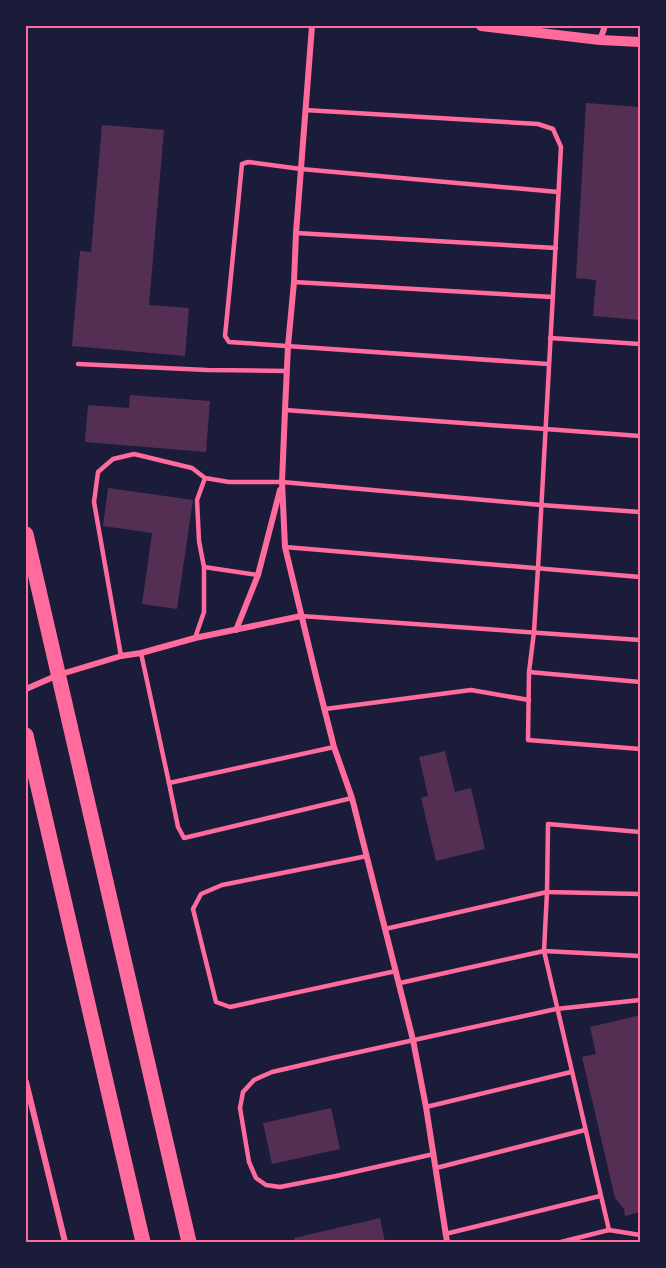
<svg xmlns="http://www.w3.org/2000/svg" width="666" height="1268" font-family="'IBM Plex Sans',sans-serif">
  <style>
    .building { fill: #542f53 }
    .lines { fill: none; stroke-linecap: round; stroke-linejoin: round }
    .service { stroke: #ff6b9d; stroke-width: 4.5 }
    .minor { stroke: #ff6b9d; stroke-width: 6 }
    .tertiary { stroke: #ff6b9d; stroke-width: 10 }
    .primary { stroke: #ff6b9d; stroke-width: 15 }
    .neatline { fill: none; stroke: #ff6b9d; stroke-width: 2 }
  </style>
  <rect width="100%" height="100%" fill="#1b1b3a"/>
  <g class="building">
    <polygon points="586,103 640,107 640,320 593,316 596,280 576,278"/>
    <polygon points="102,125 164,130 149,305 189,308 185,356 72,346 80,251 91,252"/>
    <polygon points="130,395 210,401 206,452 85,442 88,405 129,408"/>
    <polygon points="108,488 193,500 177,609 142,604 152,533 103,526"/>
    <polygon points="445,751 455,792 471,788 485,849 436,861 421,798 428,796 419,757"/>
    <polygon points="640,1015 640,1212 625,1216 624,1209 615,1198 582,1057 596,1054 590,1027"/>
    <polygon points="331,1108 340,1149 272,1164 263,1123"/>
    <polygon points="380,1218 385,1242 295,1242 294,1238"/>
  </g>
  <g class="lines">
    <g class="service">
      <polyline points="305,110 538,124 553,129 561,147 538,568 534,632 529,672 528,740 640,749"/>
      <polyline points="296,233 556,248"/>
      <polyline points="294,282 553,297"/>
      <polyline points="550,338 640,344"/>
      <polyline points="78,364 207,370 287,371"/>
      <polyline points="548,364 229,342 225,336 242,164 248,162 301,169 558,192"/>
      <polyline points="285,410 640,436"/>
      <polyline points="285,547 640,577"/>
      <polyline points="204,567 258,575"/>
      <polyline points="301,616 640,640"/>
      <polyline points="195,638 204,612 204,567 199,541 197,500 205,478"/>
      <polyline points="141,653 169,783 334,747"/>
      <polyline points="121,656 94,502 98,472 113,459 134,454 192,468 205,478 229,482 282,482 541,505 640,512"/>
      <polyline points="529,672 640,682"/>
      <polyline points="325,709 471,690 529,700"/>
      <polyline points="169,783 178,827 184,838 352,798"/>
      <polyline points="640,832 548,824 547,892 640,894"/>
      <polyline points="367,856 222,885 201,894 193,909 216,1002 230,1007 396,971"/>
      <polyline points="385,929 547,892 544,951 609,1230"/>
      <polyline points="400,983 544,951 640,956"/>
      <polyline points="426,1107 571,1072"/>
      <polyline points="434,1154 336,1176 280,1187 266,1185 256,1178 249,1162 240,1108 243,1092 254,1080 272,1072 332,1058 556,1009 640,1000"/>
      <polyline points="436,1168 585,1130"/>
      <polyline points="445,1234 600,1196"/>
      <polyline points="561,1242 609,1230 640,1235"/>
    </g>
    <g class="minor">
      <polyline points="312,26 296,233 294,282 288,346 285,410 282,482 285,547 316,676 334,747 352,798 413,1040 426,1107 447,1242"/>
      <polyline points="600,40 605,26"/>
      <polyline points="236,630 258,575 280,490"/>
      <polyline points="26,689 58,675 121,656 141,653 195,638 301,616"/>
      <polyline points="26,1082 65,1242"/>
    </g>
    <polyline class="tertiary" points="481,26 600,40 640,42"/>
    <g class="primary">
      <polyline points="26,534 189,1242"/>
      <polyline points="26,735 143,1242"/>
    </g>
  </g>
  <rect width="666" height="1268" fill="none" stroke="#1b1b3a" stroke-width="54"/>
  <rect x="27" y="27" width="612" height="1214" class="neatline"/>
</svg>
